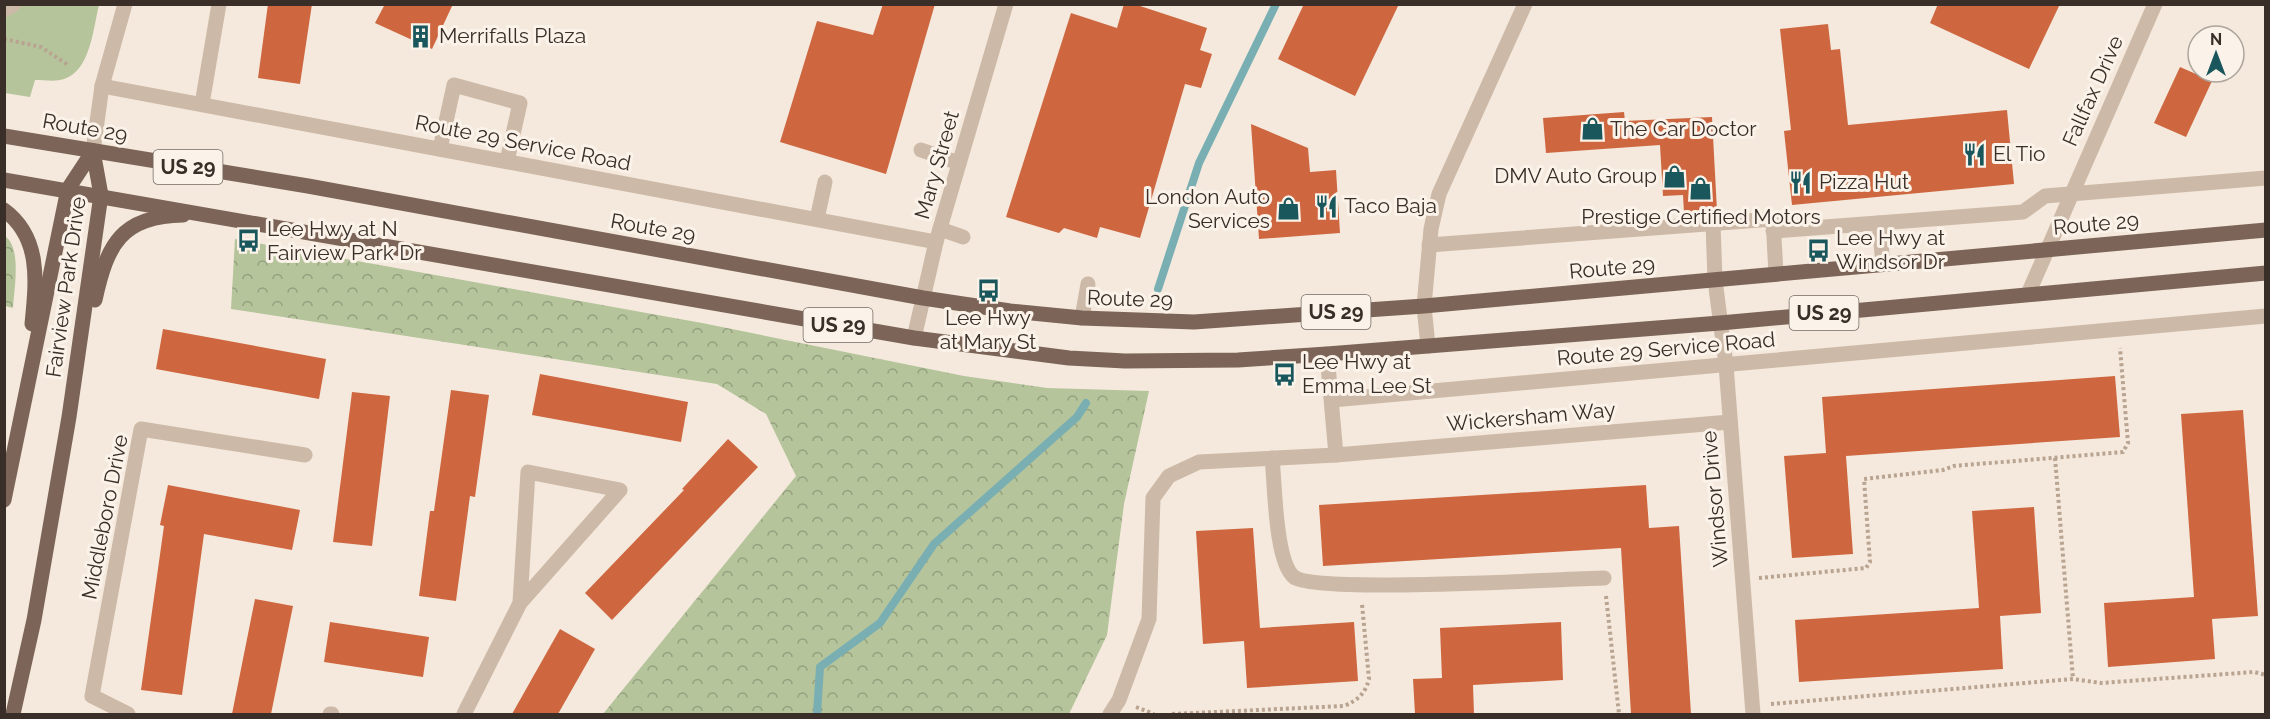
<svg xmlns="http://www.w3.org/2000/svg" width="2270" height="719" font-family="Raleway,sans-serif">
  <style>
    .forest { fill: url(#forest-crowns) }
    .park { fill: #b5c49b }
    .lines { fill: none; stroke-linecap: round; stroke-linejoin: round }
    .stream { stroke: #79afb3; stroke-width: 8 }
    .building { fill: #ce6740 }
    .path { stroke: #b9a391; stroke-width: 4; stroke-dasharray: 3 3; stroke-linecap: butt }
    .minor { stroke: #cdb9a7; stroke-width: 15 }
    .major { stroke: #7c6558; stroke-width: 15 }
    .labels { text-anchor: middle; stroke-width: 6; stroke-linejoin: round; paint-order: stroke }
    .shield { fill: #fbf3e9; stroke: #736962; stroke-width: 1.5 }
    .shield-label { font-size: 20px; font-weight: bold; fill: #392e28 }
    .poi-label { font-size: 21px; fill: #392e28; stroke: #fbf3e9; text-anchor: start }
    .street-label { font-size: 21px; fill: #392e28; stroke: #fbf3e9 }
  </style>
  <defs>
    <pattern id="forest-crowns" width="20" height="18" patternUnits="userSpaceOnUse" patternTransform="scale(1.5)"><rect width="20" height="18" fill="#b5c49b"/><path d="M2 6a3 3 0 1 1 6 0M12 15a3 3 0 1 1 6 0" fill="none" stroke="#94a07e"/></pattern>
  </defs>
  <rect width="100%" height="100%" fill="#f4e9dc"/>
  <g class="forest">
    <path d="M 5,236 C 22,248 14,289 13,308 L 5,306 Z"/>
    <polygon points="235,239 702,323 964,376 1047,388 1149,391 1124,504 1107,635 1069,714 603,714 796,476 766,414 717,384 231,309"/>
  </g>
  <path class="park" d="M 4,5 L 99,5 C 93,28 91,70 64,79 C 56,82 44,80 35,80 L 30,97 L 5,93 Z"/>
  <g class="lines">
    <g class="stream">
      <polyline points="1158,289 1199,163 1276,4"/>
      <polyline points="817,714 820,667 880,623 934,544 1077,417 1086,403"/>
    </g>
  </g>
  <g class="building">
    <polygon points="268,4 312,4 300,84 258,78"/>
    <polygon points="385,4 453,4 432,49 375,23"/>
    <polygon points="883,4 935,4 886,174 780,142 817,21 873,35"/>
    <polygon points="1124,4 1134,4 1207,28 1200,50 1212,54 1201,88 1185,84 1140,238 1100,227 1097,238 1064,228 1059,233 1006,217 1071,13 1117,28"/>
    <polygon points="1304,4 1399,4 1355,96 1278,59"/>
    <polygon points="1938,4 2060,4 2029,69 1930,23"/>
    <polygon points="1828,24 1831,50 1840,49 1848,125 2007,110 2014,184 1792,205 1784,131 1791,130 1780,29"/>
    <polygon points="2180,67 2212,81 2186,137 2154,123"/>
    <polygon points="1624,112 1625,121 1712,117 1717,211 1684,213 1683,195 1663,196 1660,145 1546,153 1543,118"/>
    <polygon points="1251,124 1308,148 1310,172 1336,170 1340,233 1259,239"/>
    <polygon points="163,329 326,359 319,399 156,369"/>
    <polygon points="540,374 688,402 681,442 532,415"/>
    <polygon points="2115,376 2120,437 1846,456 1853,554 1792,558 1784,456 1826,453 1822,397"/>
    <polygon points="451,390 489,395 475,497 470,496 456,601 419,596 430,511 434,511"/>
    <polygon points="352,392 390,396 372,546 333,542"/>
    <polygon points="2243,410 2258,616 2212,619 2215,659 2108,667 2104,603 2194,597 2181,414"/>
    <polygon points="728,439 758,467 612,620 585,593 684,490 682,489"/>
    <polygon points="168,485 300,510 292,550 204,534 182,695 141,690 164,526 160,525"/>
    <polygon points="1646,485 1649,528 1679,526 1691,714 1631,714 1621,548 1323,566 1319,505"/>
    <polygon points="2034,507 2041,613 2000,616 2003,669 1799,682 1795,620 1979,608 1972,511"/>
    <polygon points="1253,528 1260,628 1354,622 1358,681 1247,688 1244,641 1203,644 1196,531"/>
    <polygon points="255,599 293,606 271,714 232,714"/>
    <polygon points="330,622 429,637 423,677 324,662"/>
    <polygon points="1561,622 1563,680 1473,685 1474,714 1415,714 1413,679 1442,678 1440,628"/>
    <polygon points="560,629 595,649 558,714 512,714"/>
  </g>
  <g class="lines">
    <g class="path">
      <polyline points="4,39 41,47 68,65"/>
      <polyline points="2055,458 2073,679"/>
      <polyline points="1759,578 1866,568 1870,562 1864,479 1943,470 1954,466 2123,452 2128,443 2120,348"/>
      <polyline points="1606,596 1619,714"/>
      <polyline points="1771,704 2073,679 2101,683 2254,672 2266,675"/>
      <polyline points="1136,707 1154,714"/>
      <path d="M 1172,714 L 1344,706 C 1358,700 1365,694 1369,679 L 1362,604"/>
    </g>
    <g class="minor">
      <polyline points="4,10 14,4"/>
      <polyline points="102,86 936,242"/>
      <polyline points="202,104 219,4"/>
      <polyline points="440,149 454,85 520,103 507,161"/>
      <polyline points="921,150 959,163"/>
      <polyline points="93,151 102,86 125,4"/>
      <polyline points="817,219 825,182"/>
      <polyline points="1713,223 1715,280 1726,365 1753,714"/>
      <polyline points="1879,223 1883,264"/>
      <polyline points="940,229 963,237"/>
      <polyline points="1773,231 2023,212 2045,196 2266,178"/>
      <polyline points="1429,245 1773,219 1776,274"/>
      <polyline points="2028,294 2155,4"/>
      <polyline points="1082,318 1088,284"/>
      <polyline points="914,338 936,242 1006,4"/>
      <polyline points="1428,346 1424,306 1431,229 1439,194 1525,4"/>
      <polyline points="1332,400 2266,316"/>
      <polyline points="1336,455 1730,422"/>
      <path d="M 1272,458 C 1275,484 1275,562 1294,577 C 1316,594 1560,579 1604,578"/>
      <polyline points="128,714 92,696 141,429 305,455"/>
      <polyline points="330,714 332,714"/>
      <polyline points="464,714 520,603 620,490 528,472 520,603"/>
      <polyline points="1110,714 1119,700 1149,619 1153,498 1169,476 1199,462 1336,455 1327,354"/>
    </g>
    <g class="major">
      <polyline points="4,136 308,186 923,298 1010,311 1082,318 1194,322 1424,306 2266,230"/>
      <polyline points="4,180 914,338 1069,358 1125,361 1238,360 1327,354 1720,323 2266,273"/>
      <path d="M 4,210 C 42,238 36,283 32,324"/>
      <path d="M 95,300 C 107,245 121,216 183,215"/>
      <polyline points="4,500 68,189 93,151"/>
      <polyline points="13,714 34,620 69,417 101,195 93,151"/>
    </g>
  </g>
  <defs>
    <symbol id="building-bare" viewBox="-9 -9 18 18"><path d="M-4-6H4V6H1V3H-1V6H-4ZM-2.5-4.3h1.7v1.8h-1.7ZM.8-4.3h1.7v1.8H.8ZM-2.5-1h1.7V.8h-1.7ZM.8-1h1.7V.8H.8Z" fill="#1a575d" stroke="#fbf3e9" stroke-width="2.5" paint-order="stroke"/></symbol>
    <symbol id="shop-bare" viewBox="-9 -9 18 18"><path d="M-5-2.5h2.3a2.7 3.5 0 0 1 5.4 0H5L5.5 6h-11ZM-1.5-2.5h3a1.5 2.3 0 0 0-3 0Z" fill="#1a575d" stroke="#fbf3e9" stroke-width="2.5" paint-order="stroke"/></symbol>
    <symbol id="restaurant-bare" viewBox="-9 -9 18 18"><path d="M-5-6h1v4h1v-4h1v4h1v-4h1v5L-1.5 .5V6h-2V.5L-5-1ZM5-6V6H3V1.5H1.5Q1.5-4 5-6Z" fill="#1a575d" stroke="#fbf3e9" stroke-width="2.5" paint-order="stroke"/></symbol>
    <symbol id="bus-bare" viewBox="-9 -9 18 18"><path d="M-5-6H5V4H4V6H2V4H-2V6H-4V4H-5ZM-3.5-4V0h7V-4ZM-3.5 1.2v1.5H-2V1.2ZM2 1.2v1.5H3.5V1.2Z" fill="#1a575d" stroke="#fbf3e9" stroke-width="2.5" paint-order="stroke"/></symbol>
  </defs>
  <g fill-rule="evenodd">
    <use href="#building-bare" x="404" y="20" width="33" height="33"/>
    <use href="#shop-bare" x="1576" y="112" width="33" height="33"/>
    <use href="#restaurant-bare" x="1958" y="138" width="33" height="33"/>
    <use href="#shop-bare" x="1658" y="160" width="33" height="33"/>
    <use href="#restaurant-bare" x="1784" y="166" width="33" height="33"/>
    <use href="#shop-bare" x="1684" y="172" width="33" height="33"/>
    <use href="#restaurant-bare" x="1310" y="190" width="33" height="33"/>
    <use href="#shop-bare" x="1272" y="192" width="33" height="33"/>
    <use href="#bus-bare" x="232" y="224" width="33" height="33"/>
    <use href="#bus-bare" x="1802" y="234" width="33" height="33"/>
    <use href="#bus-bare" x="972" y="274" width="33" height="33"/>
    <use href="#bus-bare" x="1268" y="358" width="33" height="33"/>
  </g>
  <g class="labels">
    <g class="shield">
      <rect x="153.5" y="150" width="69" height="34" rx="4.5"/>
      <rect x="1301.5" y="295" width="69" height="34" rx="4.5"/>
      <rect x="1789.5" y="296" width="69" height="34" rx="4.5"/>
      <rect x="803.5" y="308" width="69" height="34" rx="4.5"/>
    </g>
    <g class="shield-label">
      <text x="188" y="174">US 29</text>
      <text x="1336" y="319">US 29</text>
      <text x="1824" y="320">US 29</text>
      <text x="838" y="332">US 29</text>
    </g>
    <g class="poi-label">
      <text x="439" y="43">Merrifalls Plaza</text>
      <text x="1610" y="136">The Car Doctor</text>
      <text x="1993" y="161">El Tio</text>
      <text x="1657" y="183" text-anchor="end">DMV Auto Group</text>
      <text x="1819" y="189">Pizza Hut</text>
      <text x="1270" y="204" text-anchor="end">London Auto<tspan x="1270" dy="24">Services</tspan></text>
      <text x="1344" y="213">Taco Baja</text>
      <text x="1701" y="224" text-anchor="middle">Prestige Certified Motors</text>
      <text x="267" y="236">Lee Hwy at N<tspan x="267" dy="24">Fairview Park Dr</tspan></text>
      <text x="1836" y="245">Lee Hwy at<tspan x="1836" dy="24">Windsor Dr</tspan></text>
      <text x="988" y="325" text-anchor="middle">Lee Hwy<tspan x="988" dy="24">at Mary St</tspan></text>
      <text x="1302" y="369">Lee Hwy at<tspan x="1302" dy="24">Emma Lee St</tspan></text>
    </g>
    <g class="street-label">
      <text transform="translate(2093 91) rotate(-66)" y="7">Fallfax Drive</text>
      <text transform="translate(85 128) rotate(10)" y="7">Route 29</text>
      <text transform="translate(523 143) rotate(11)" y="7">Route 29 Service Road</text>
      <text transform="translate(937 165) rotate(-74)" y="7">Mary Street</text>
      <text transform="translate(2096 224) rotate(-5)" y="7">Route 29</text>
      <text transform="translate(653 228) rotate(10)" y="7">Route 29</text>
      <text transform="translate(1612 268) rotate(-5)" y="7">Route 29</text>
      <text transform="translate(66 287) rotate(-82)" y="7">Fairview Park Drive</text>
      <text transform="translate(1130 299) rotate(2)" y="7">Route 29</text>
      <text transform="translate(1666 349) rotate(-5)" y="7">Route 29 Service Road</text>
      <text transform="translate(1531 417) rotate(-5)" y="7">Wickersham Way</text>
      <text transform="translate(1715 499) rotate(-95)" y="7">Windsor Drive</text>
      <text transform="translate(105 517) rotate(-79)" y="7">Middleboro Drive</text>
    </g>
  </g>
  <rect width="2270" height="719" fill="none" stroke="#392e28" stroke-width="12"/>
  <g transform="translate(2216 54)"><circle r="28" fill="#fbf3e9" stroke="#ada49c" stroke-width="1.5"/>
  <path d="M0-4.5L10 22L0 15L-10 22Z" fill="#1a575d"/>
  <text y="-9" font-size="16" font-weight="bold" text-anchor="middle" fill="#392e28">N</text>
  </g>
</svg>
